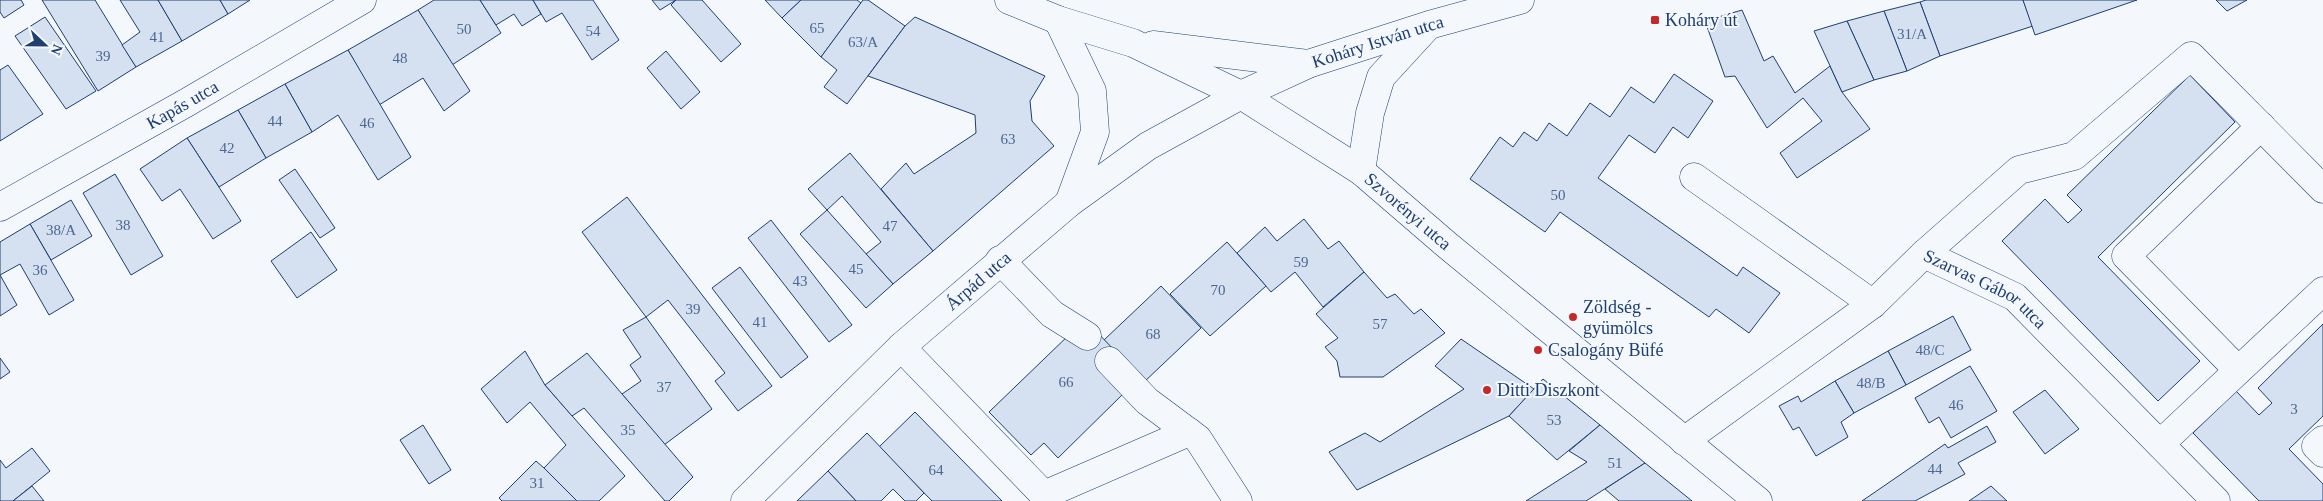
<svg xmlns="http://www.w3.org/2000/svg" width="2323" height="501" font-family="'Times New Roman',serif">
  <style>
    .building { fill: #d5e0f0; stroke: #1d3f73 }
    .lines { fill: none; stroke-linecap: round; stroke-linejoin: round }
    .minor-casing { stroke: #1d3f73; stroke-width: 29 }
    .major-casing { stroke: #1d3f73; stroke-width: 29 }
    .minor { stroke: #f4f7fb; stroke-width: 28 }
    .major { stroke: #f4f7fb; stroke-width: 28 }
    .poi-dot { fill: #c62828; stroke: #f4f7fb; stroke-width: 2 }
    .labels { text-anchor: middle; stroke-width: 4; stroke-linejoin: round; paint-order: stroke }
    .number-label { font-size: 15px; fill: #4b6792 }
    .poi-label { font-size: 18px; fill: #1d3f73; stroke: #f4f7fb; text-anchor: start }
    .street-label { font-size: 18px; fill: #1d3f73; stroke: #f4f7fb }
  </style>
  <rect width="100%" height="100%" fill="#f4f7fb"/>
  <g class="building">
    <polygon points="0,0 21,0 24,5 4,18 0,12"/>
    <polygon points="42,0 95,0 136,67 98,91"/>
    <polygon points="120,0 158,0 182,41 136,67 122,45 140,32"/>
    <polygon points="158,0 220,0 228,14 182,41"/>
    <polygon points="220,0 250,0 228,14"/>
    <polygon points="434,0 480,0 501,33 452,65 418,10"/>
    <polygon points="480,0 533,0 541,14 522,26 514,14 496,25"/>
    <polygon points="533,0 593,0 619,40 592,60 562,13 546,22"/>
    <polygon points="652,0 676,0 660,10"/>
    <polygon points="676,0 702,0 741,44 721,62 671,5"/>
    <polygon points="765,0 801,0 782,18"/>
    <polygon points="801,0 857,0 861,3 821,57 782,18"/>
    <polygon points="863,0 868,0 905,26 847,104 824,87 837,70 821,57"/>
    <polygon points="1926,0 2023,0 2033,26 1940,56 1920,2"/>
    <polygon points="2023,0 2137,0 2035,35"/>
    <polygon points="2216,0 2247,0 2227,11"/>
    <polygon points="1920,2 1940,56 1907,71 1884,11"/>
    <polygon points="418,10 470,91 444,111 423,78 379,105 348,50"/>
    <polygon points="1742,10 1764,61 1773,56 1795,93 1830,66 1842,92 1870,129 1797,178 1780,153 1822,121 1803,98 1767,128 1735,76 1725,77 1705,21"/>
    <polygon points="1884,11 1907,71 1874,80 1847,21"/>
    <polygon points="45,17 96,91 66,109 15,36"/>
    <polygon points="915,17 1045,76 1030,101 1032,121 1054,146 933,251 881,189 906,163 914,174 976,133 975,115 868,76 905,26"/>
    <polygon points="1847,21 1874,80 1842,92 1814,31"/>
    <polygon points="348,50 411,157 378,180 338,115 312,132 285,84"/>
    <polygon points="666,51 700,92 681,109 647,68"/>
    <polygon points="8,65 43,114 0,141 0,70"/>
    <polygon points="1674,74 1713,101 1688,138 1673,127 1655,153 1629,135 1598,178 1737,276 1743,267 1780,293 1749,333 1716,309 1709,317 1560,212 1545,232 1470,179 1500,137 1513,147 1524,132 1537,141 1549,123 1567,136 1590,103 1610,117 1631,87 1654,103"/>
    <polygon points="2190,75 2235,122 2098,257 2200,361 2158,401 2002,241 2045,199 2068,223 2082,210 2067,195"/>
    <polygon points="285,84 312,132 266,158 238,110"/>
    <polygon points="238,110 266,158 219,187 187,138"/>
    <polygon points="187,138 241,221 213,239 180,189 162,201 140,169"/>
    <polygon points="850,153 933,251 893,284 866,254 881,242 842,196 827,210 808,189"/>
    <polygon points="295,169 335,228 320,238 279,180"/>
    <polygon points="115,174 163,256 131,275 83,193"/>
    <polygon points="627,197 772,386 738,411 715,381 725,373 668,300 646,317 582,232"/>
    <polygon points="71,200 92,236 51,260 30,224"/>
    <polygon points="827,210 893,284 866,308 800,234"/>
    <polygon points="1304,219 1328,249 1339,241 1364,272 1323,307 1295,272 1271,292 1237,253 1265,227 1277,241"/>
    <polygon points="771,220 852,325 829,342 748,238"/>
    <polygon points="30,224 74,300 49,315 20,264 0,275 0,242"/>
    <polygon points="311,232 337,270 297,298 271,261"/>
    <polygon points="1227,242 1266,286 1210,336 1170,294"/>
    <polygon points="740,267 808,357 781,378 712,288"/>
    <polygon points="1364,272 1387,298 1395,294 1414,314 1421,309 1445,333 1383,377 1340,377 1337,361 1325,347 1338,338 1316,314"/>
    <polygon points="0,275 17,305 0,316"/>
    <polygon points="1161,286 1201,328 1143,383 1104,340"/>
    <polygon points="1953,316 1971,350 1906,385 1888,351"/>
    <polygon points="646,317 712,409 664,445 622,394 641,381 630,365 641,357 623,330"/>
    <polygon points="2323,324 2323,416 2289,449 2323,484 2323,501 2259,501 2193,433 2236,391 2259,415 2272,403 2258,388"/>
    <polygon points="1094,329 1117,353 1123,394 1058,458 1044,443 1031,455 989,412 1071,333"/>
    <polygon points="1461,339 1534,389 1509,416 1357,490 1329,452 1365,433 1380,442 1464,389 1435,366"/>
    <polygon points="525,351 545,385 625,476 599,501 577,501 544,468 566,445 530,402 507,423 481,389"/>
    <polygon points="1888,351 1906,385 1854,413 1835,381"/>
    <polygon points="587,353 693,477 669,501 665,501 584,408 572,416 545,385"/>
    <polygon points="0,358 10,372 0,379"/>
    <polygon points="1970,366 1997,411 1951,438 1939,417 1929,423 1915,398"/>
    <polygon points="1543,379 1600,425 1557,460 1509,416"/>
    <polygon points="1835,381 1854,413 1841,422 1848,437 1816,456 1799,427 1793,430 1779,406 1798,396 1801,402"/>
    <polygon points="2045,390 2079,429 2045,454 2013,412"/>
    <polygon points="915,412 1002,501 932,501 879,447"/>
    <polygon points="423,425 451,470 429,484 400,440"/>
    <polygon points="1600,425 1645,463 1586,501 1526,501 1587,462 1569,451"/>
    <polygon points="1987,426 1996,442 1958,463 1965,474 1915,501 1862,501 1945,444 1948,448"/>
    <polygon points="867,433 924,493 916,501 905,501 893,489 881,501 856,501 828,471"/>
    <polygon points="32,448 50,471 13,501 0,501 0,460 6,468"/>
    <polygon points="536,461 544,468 577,501 502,501 499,498"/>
    <polygon points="1645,463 1692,501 1619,501 1605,489"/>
    <polygon points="828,471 856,501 797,501"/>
    <polygon points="32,486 44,501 13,501"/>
    <polygon points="1991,486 2007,501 1969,501"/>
  </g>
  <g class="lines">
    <defs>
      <g id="minor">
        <path id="s1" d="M 1241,95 L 1361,171 L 1447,245 L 1758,501"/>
        <polyline points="1694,177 1873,304"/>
        <path id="s2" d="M 0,207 L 186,103 L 362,0"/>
        <path id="s3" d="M 1924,254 L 2015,297 L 2216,501"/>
        <polyline points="1000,260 1052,314 1087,336"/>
        <polyline points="901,347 1044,495 1189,432"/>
        <polyline points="1109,361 1147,401 1198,439 1238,501"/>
        <polyline points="2238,370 2126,256 2261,126"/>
        <polyline points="2323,440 2316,446 2323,453"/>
        <polyline points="1684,441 1873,304 1924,254 2019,170 2074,156 2191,56 2323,189"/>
        <polyline points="2160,444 2323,291"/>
      </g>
      <g id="major">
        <polyline points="1009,0 1058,20 1133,43 1241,95"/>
        <polyline points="1058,20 1092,91 1095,132 1069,203"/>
        <polyline points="1153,45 1308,64"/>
        <polyline points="1361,171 1370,113 1381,77 1426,28"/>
        <path id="s4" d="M 745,501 L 901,347 L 1069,203 L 1148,146 L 1241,95 L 1308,64 L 1429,25 L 1520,0"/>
      </g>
    </defs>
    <use href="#minor" class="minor-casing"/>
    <use href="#major" class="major-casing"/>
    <use href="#minor" class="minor"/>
    <use href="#major" class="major"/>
  </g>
  <g class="poi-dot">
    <rect x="1650" y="15" width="10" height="10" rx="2.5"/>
    <circle cx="1573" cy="317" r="5"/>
    <circle cx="1538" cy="350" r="5"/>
    <circle cx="1487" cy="390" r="5"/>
  </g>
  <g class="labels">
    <g class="number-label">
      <text x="817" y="33">65</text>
      <text x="464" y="34">50</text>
      <text x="593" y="36">54</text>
      <text x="1912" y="39">31/A</text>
      <text x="157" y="42">41</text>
      <text x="863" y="47">63/A</text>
      <text x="103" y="61">39</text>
      <text x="400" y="63">48</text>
      <text x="275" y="126">44</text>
      <text x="367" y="128">46</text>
      <text x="1008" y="144">63</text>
      <text x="227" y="153">42</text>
      <text x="1558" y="200">50</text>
      <text x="123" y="230">38</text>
      <text x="890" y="231">47</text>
      <text x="61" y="235">38/A</text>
      <text x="1301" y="267">59</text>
      <text x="856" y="274">45</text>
      <text x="40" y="275">36</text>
      <text x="800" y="286">43</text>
      <text x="1218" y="295">70</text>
      <text x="693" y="314">39</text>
      <text x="760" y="327">41</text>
      <text x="1380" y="329">57</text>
      <text x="1153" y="339">68</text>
      <text x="1930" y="355">48/C</text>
      <text x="1066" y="387">66</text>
      <text x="1871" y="388">48/B</text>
      <text x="664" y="392">37</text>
      <text x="1956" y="410">46</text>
      <text x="2294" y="414">3</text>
      <text x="1554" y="425">53</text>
      <text x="628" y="435">35</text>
      <text x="1615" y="468">51</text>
      <text x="1935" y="474">44</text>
      <text x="936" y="475">64</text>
      <text x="537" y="488">31</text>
    </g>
    <g class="poi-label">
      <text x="1665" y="26">Koháry út</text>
      <text x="1583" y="313">Zöldség -<tspan x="1583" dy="21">gyümölcs</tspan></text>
      <text x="1548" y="356">Csalogány Büfé</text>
      <text x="1497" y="396">Ditti Diszkont</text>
    </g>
    <g class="street-label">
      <text dy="6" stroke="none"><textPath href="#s4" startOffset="791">Koháry István utca</textPath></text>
      <text dy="6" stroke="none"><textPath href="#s2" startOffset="209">Kapás utca</textPath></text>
      <text dy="6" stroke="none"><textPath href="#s1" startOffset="204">Szvorényi utca</textPath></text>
      <text dy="6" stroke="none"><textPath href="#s4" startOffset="321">Árpád utca</textPath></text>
      <text dy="6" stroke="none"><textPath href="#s3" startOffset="71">Szarvas Gábor utca</textPath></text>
    </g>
  </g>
  <g transform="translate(45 45) rotate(112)" stroke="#f4f7fb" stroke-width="4" paint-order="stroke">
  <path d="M0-4L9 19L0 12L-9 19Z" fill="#1d3f73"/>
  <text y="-8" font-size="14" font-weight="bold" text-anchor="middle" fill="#1d3f73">N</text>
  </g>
</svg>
